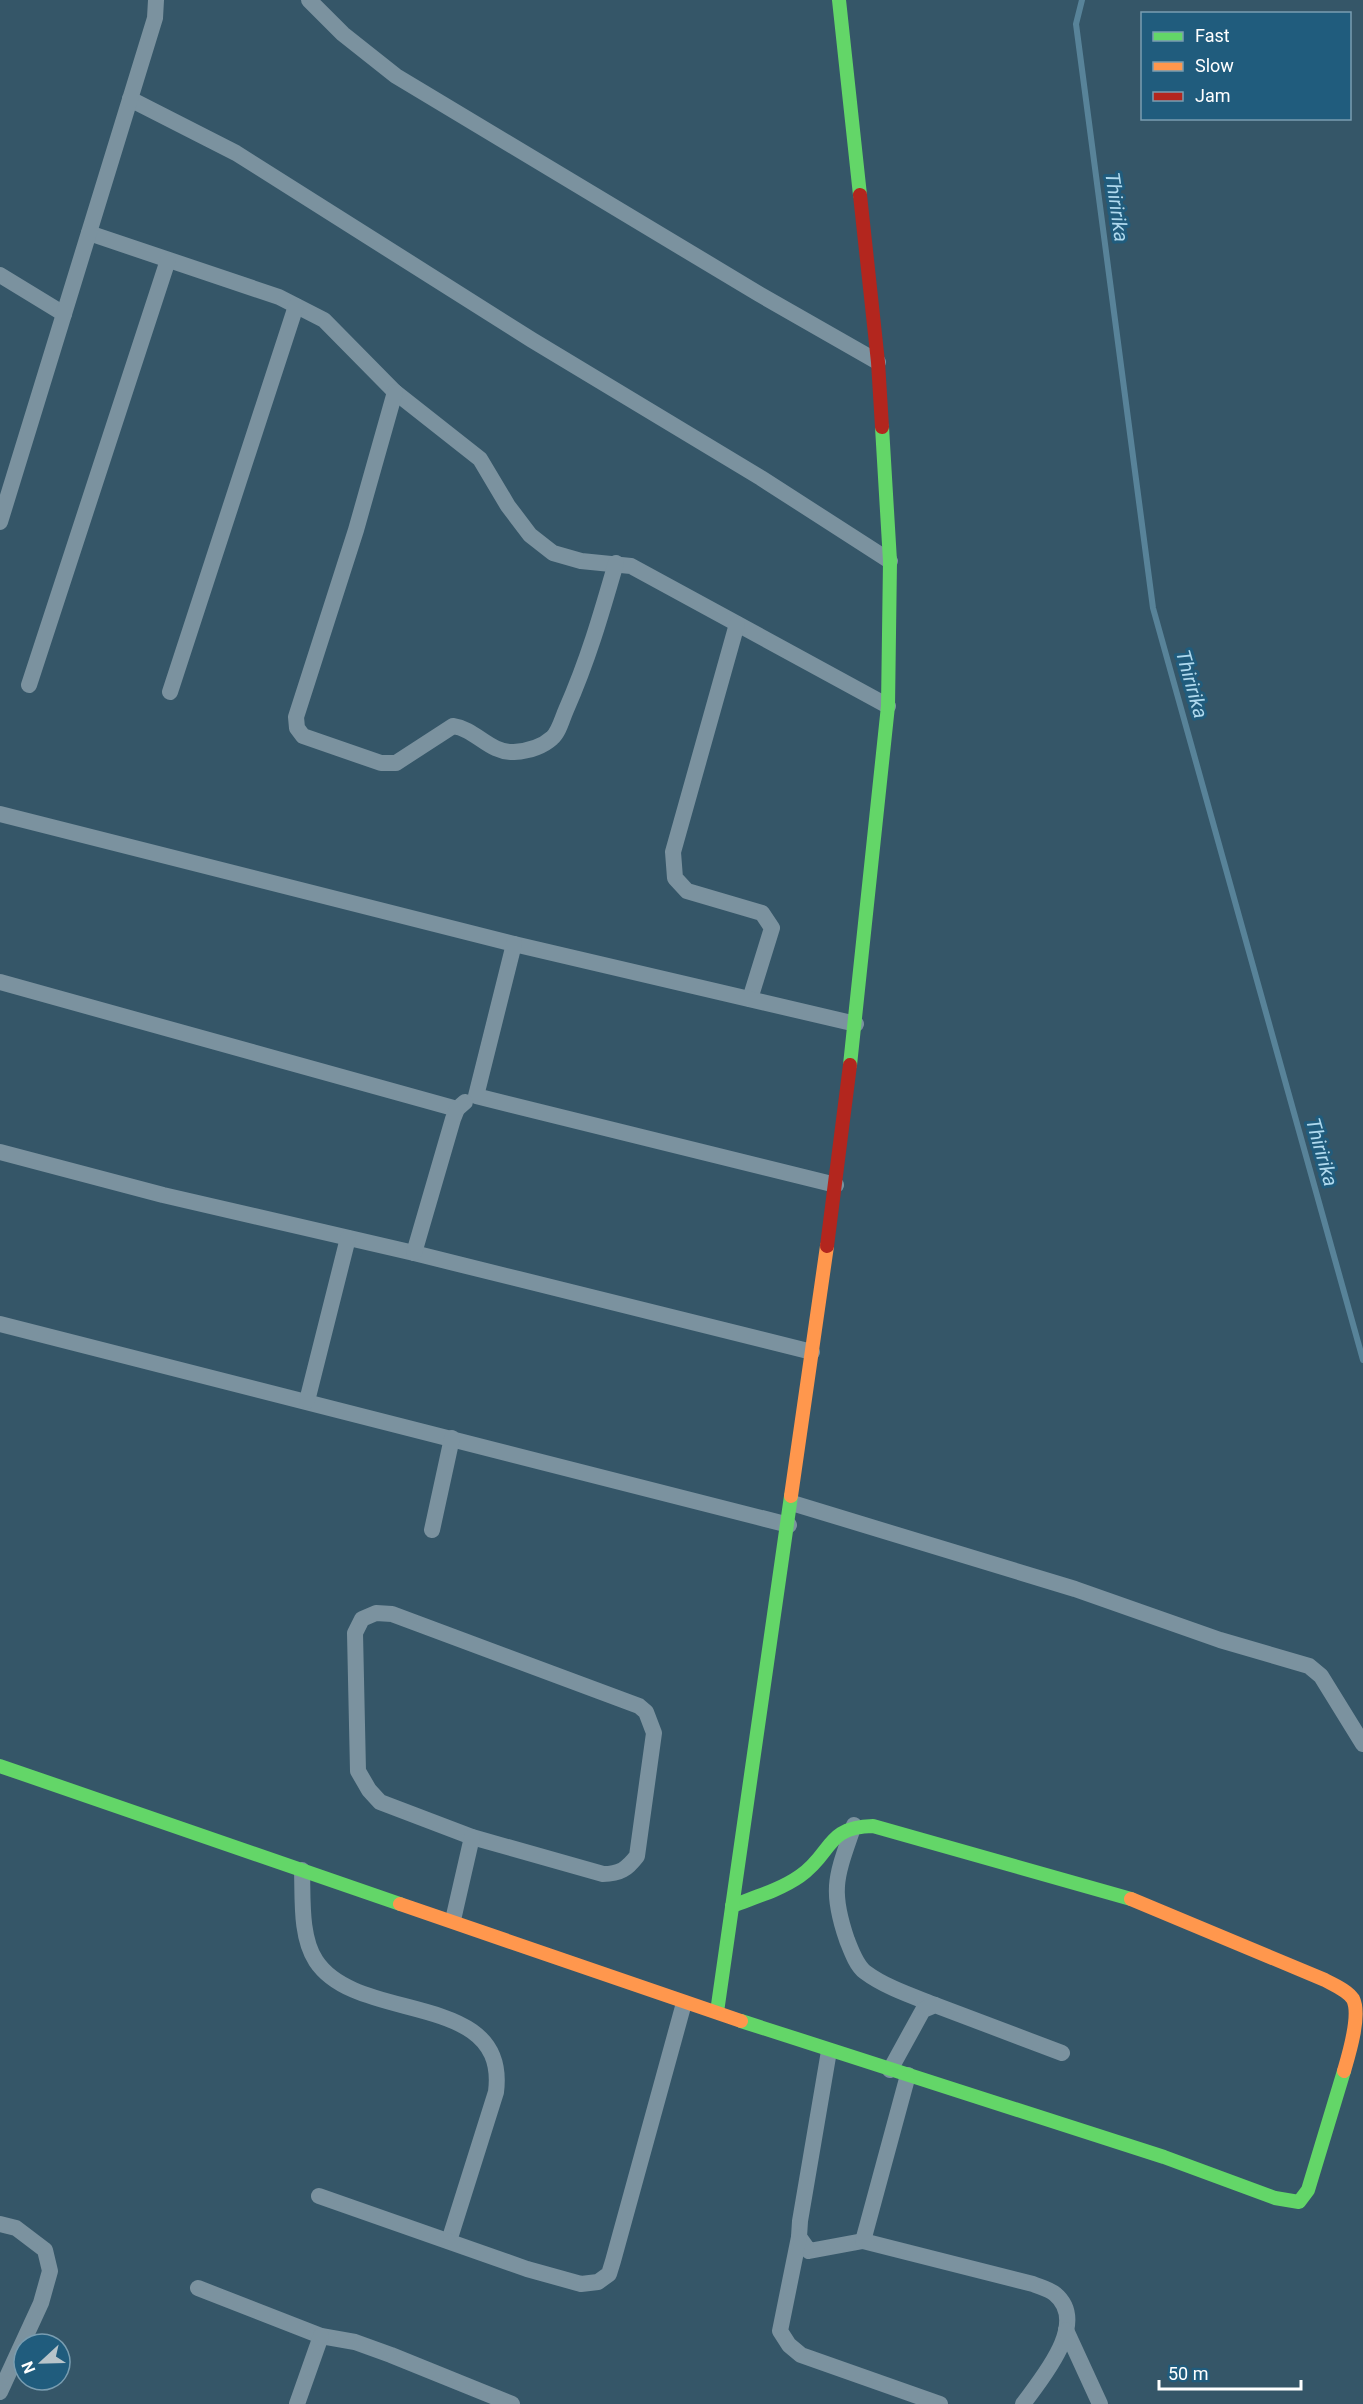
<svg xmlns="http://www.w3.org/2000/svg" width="1363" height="2404" font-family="Roboto,sans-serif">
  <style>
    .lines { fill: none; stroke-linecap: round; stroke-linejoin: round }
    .stream { stroke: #588399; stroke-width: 6 }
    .street { stroke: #7b929f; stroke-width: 16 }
    .fast { stroke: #63d668; stroke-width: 14 }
    .slow { stroke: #ff974d; stroke-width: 14 }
    .jam { stroke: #b3261e; stroke-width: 14 }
    .labels { text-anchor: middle; stroke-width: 6; stroke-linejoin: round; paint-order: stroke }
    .water-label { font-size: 20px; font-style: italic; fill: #afd9ee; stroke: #205c7d }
  </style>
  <rect width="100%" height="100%" fill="#355668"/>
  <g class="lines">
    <polyline class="stream" points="1082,0 1076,24 1153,608 1363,1360"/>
    <g class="street">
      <polyline points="309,0 343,34 396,76 759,294 878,362"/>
      <polyline points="130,99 236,153 532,340 761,478 890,561"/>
      <polyline points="89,233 279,297 324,320 395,392 480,459 508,506 530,535 553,553 581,561 631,566 888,706"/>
      <polyline points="0,275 64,314"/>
      <path d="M 395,392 L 356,530 L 296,717 L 297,728 L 303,736 L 381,763 L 396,763 L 453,726 C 476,729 489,753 514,752 C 528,751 541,748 552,738 C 559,732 562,719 566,710 C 588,660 601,615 616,563"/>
      <polyline points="0,522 155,18 156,0"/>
      <polyline points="737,624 673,852 675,878 687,891 762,913 772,928 750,999"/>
      <polyline points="29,685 168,260"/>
      <polyline points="170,692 296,306"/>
      <polyline points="0,814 514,944 856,1024"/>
      <polyline points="514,944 476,1096 836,1185"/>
      <polyline points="0,982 457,1109"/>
      <polyline points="0,1152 163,1195 414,1253 812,1352"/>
      <polyline points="414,1253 453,1119 457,1109 465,1102"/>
      <polyline points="0,1324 789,1525"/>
      <polyline points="307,1401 348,1238"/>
      <polyline points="792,1503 1075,1589 1220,1640 1309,1666 1321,1676 1363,1744"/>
      <polyline points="432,1530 452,1438"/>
      <path d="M 376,1613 L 392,1614 L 639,1706 L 646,1712 L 654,1733 L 637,1856 C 627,1869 620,1874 603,1874 L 472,1837 L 380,1802 L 369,1790 L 358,1771 L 355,1633 L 362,1619 Z"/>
      <path d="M 854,1825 C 837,1875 829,1888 847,1940 C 851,1950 856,1965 865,1972 C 885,1987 912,1996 935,2005"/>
      <path d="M 302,1870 C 303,1898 300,1937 316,1961 C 358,2025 509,1989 496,2092 L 449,2241"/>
      <polyline points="453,1920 472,1837"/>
      <polyline points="829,2051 800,2221 799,2237 809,2251 863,2241"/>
      <polyline points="890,2070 923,2010 935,2005 1062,2053"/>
      <path d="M 908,2075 L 863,2241 L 1033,2284 C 1040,2287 1049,2289 1055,2294 C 1090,2323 1041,2379 1023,2404"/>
      <polyline points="319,2196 527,2269 581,2284 598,2282 609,2274 613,2261 684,2003"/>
      <polyline points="0,2224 16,2228 45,2250 50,2271 41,2303 0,2392"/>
      <polyline points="799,2237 780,2331 789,2345 801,2355 940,2404"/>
      <polyline points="198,2288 321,2336 355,2342 391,2355 512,2404"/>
      <polyline points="1066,2330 1100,2404"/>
      <polyline points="297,2404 321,2336"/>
    </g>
    <g class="fast">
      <polyline points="839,0 860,195"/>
      <polyline points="850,1065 888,706 890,561 882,427"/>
      <polyline points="0,1766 400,1904"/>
      <path d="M 732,1906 C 755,1897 780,1890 800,1876 C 833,1853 825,1827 873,1826 L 1131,1899"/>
      <polyline points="717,2012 791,1496"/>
      <polyline points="741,2021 1164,2157 1275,2198 1299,2202 1308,2190 1344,2071"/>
    </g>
    <g class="slow">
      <polyline points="791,1496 827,1246"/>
      <path d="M 1131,1899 L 1325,1980 C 1334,1985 1347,1990 1353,1999 C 1361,2015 1349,2054 1344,2071"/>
      <polyline points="400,1904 741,2021"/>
    </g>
    <g class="jam">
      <polyline points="860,195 878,362 882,427"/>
      <polyline points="827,1246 850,1065"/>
    </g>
  </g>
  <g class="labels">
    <g class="water-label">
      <text transform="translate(1117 207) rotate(82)" y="7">Thiririka</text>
      <text transform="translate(1192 684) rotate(74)" y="7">Thiririka</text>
      <text transform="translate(1322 1152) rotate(74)" y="7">Thiririka</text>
    </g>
  </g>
  <rect x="1141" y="12" width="210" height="108" fill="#205c7d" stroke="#799db1" stroke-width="1.5"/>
  <rect x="1153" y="32" width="30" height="9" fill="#63d668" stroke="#799db1" stroke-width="1.5"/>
  <text x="1195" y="42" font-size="18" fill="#ffffff">Fast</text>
  <rect x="1153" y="62" width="30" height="9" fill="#ff974d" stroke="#799db1" stroke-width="1.5"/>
  <text x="1195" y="72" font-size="18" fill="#ffffff">Slow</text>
  <rect x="1153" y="92" width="30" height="9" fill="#b3261e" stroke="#799db1" stroke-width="1.5"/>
  <text x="1195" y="102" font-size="18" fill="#ffffff">Jam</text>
  <g transform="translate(42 2362) rotate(248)"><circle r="28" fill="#205c7d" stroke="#799db1" stroke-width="1.5"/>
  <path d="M0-4.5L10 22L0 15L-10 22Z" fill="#b8c4ca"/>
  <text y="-9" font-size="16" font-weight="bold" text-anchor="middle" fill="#ffffff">N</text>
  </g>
  <path d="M1159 2380v9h142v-9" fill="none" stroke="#ffffff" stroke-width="3"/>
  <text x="1168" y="2380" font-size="18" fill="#ffffff" stroke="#205c7d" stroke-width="4.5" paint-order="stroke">50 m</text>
</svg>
